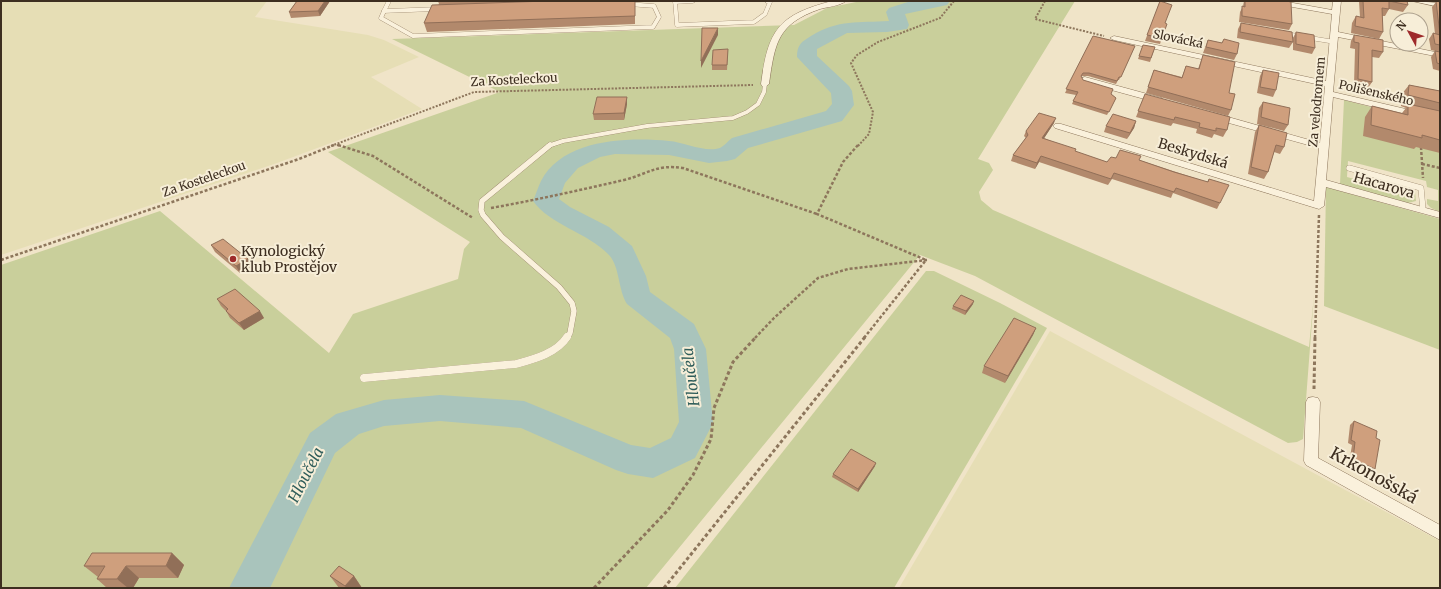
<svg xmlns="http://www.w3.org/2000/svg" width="1441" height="589" font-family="Merriweather,serif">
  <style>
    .farmland { fill: #e6deb5 }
    .green { fill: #c9cf9b }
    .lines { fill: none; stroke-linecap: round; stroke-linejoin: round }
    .river { fill: #a9c4bc; fill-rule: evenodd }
    .lane-far2-casing { stroke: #8d765c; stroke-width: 4.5 }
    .lane-far1-casing { stroke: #8d765c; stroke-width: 6 }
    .lane-casing { stroke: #8d765c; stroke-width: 8 }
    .street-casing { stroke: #8d765c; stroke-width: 1 }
    .path-far2 { stroke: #8d765c; stroke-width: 2; stroke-dasharray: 2 1.5; stroke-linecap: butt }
    .path-far1 { stroke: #8d765c; stroke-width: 2.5; stroke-dasharray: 3 2; stroke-linecap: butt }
    .path { stroke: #8d765c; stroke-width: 3; stroke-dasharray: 3.5 2.5; stroke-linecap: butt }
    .lane-far2 { stroke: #faf1dc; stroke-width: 4 }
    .lane-far1 { stroke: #faf1dc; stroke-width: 5.5 }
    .lane { stroke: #faf1dc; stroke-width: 8 }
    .street { fill: #faf1dc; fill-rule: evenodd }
    .wall { fill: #b2896c }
    .shaded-wall { fill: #916f58 }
    .building { fill: #cf9f7d; stroke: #916f58 }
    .poi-dot { fill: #9e2a2b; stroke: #f7eed8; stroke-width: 1.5 }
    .labels { text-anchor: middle; stroke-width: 4; stroke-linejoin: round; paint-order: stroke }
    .far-street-label { font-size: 12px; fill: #3d2e20; stroke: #f7eed8 }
    .street-label { font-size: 14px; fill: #3d2e20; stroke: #f7eed8 }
    .poi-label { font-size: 14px; fill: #3d2e20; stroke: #f7eed8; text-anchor: start }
    .water-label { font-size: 15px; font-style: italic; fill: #2f5d5a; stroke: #f7eed8 }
    .near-street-label { font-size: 17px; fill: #3d2e20; stroke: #f7eed8 }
  </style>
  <rect width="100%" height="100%" fill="#f0e4c8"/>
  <g class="farmland">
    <polygon points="1,1 267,1 255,17 368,35 384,40 419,57 371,77 422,109 277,163 1,255"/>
    <polygon points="1050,331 1440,541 1440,588 899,588"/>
  </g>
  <g class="green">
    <polygon points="861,1 1075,1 978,159 989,163 993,170 979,192 981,200 993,210 1309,347 1314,295 1303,439 1297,442 1288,443 975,276 920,255 646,588 1,588 1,265 160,211 329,353 353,314 458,279 464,249 470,242 328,152 500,92 392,39 794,25 827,8"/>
    <polygon points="1344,100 1440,125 1440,212 1431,208 1427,204 1427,199 1438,201 1438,190 1427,187 1426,181 1348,161 1347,177 1409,194 1410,189 1415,192 1416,201 1408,203 1340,184"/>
    <polygon points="1326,187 1440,219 1440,350 1324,306"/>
    <polygon points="926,271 934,271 1000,303 1047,328 894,588 675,588"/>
  </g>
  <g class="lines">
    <path class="river" d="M 911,1 L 950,1 L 947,5 L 905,14 L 909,25 L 907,29 L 887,32 L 847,33 L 817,49 L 817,56 L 849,86 L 852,91 L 854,105 L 842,121 L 748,148 L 735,159 L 727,161 L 709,163 L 669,155 L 615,154 L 600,157 L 578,168 L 565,183 L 559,199 L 570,207 L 609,227 L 632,246 L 646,276 L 650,292 L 694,324 L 706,349 L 713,423 L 695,458 L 653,478 L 628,474 L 616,470 L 521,428 L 440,421 L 384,426 L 359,434 L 335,453 L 270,588 L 229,588 L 310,433 L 336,414 L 384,400 L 440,395 L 524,401 L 631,445 L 650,448 L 671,438 L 679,422 L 674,349 L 670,338 L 627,304 C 618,290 620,267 609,255 C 587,232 550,225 533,201 C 536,194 538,187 541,181 C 563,139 627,137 669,141 C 684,142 705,153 720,148 C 724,146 728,141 732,138 L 826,111 L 832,104 L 831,93 L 797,57 C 797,45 801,42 811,36 C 839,19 858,23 889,21 L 886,12 L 889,8 Z"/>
    <defs>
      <g id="lane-far2">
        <polyline points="389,1 384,11 438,9"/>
        <polyline points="675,1 677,25 754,22 765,14 770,2 767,1"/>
        <polyline points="675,2 693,1"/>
        <polyline points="384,11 381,18 413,36 653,27 659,17 654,6 627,4"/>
        <polyline points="1286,34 1335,42"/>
        <polyline points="548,146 563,141 647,126 733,118 747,112 758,104 764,92 765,84"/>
      </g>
      <g id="lane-far1">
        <polyline points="550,145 482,201 481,210 483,215 502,237 559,287 572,303 574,311 570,333 567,338"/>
        <polyline points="1349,168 1421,188 1423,210"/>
      </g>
      <path id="lane" d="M 364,378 L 516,364 C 534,359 557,353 567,337"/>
      <g id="street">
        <path d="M 832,1 L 846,1 C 840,6 827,7 820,9 C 777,24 775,43 769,84 L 765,87 L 762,86 L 761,84 C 768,30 778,15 832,1 Z"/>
        <polygon points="1266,1 1282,1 1332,10 1333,1 1341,1 1338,32 1440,53 1440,57 1338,37 1333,92 1440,117 1440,123 1333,97 1326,180 1440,212 1440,218 1326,187 1324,206 1319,209 1055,128 1053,126 1055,124 1061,124 1314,201 1319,148 1211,118 1209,116 1214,113 1320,143 1325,86 1114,40 1110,38 1114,36 1326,81 1332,14 1270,3"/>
        <polygon points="1412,1 1440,3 1440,7"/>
        <polygon points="1085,77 1162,98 1163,100 1159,103 1082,82 1082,78"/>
        <polygon points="1313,397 1318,398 1320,402 1318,458 1440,525 1440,540 1306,465 1304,461 1306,402 1308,398"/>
      </g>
    </defs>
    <use href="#lane-far2" class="lane-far2-casing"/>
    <use href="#lane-far1" class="lane-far1-casing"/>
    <use href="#lane" class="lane-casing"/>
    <use href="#street" class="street-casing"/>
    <g class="path-far2">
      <polyline points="1045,1 1035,19 1104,36"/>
      <polyline points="337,145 341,146"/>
      <polyline points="331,146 474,92 753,85"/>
      <polyline points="858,146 869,134 873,112 851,63 857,55 878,42 940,18 954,1"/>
    </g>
    <g class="path-far1">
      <polyline points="338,145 373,156 473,218"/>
      <polyline points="858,145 843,162 817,214 926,260"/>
      <polyline points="1421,147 1423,178"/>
      <polyline points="1422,164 1440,168"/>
      <path d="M 491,208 C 536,200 580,190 624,180 C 648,174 656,164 683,168 L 817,214"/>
      <polyline points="1,260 299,159 334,145"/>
      <polyline points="755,338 774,318 818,278 848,269 927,260"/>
      <polyline points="864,338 926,260"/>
      <polyline points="1315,338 1319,215"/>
    </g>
    <g class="path">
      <polyline points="1314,389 1315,337"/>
      <polyline points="594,588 668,510 693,475 711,439 714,408 733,362 756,337"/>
      <polyline points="664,588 865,337"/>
    </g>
    <use href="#lane-far2" class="lane-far2"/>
    <use href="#lane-far1" class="lane-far1"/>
    <use href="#lane" class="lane"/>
    <use href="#street" class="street"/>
  </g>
  <g class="wall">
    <polygon points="297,1 330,1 320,16 291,18 289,12"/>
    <polygon points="438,1 635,1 635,24 427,32 424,23 439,4"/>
    <polygon points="1160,1 1162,38 1160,44 1145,41"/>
    <polygon points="1244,1 1286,1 1292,24 1289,30 1239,22 1240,12 1243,6"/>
    <polygon points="1359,1 1407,1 1408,5 1403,12 1389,9 1385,16 1382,16 1383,32 1379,39 1351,33 1352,23 1356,16 1360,17"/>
    <polygon points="1432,1 1440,1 1440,71 1433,69 1431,57 1435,51 1431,50 1429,39 1433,33 1435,34 1432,7 1436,2"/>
    <polygon points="1241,23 1293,42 1289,48 1237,38 1238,29"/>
    <polygon points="1296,32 1315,48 1312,54 1293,50 1293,38"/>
    <polygon points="1354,35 1383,52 1379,58 1372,57 1372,82 1368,88 1354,85 1355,49 1350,48 1351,41"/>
    <polygon points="1093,36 1135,46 1119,80 1118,80 1116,84 1088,76 1082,76 1081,77 1083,80 1111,94 1116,98 1107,115 1072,104 1076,95 1065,93"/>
    <polygon points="1224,39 1237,54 1234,60 1203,53 1208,40 1222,43"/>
    <polygon points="1143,45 1155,47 1150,62 1138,59"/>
    <polygon points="728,49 727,70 712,70 712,65"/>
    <polygon points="1203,55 1229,93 1231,110 1228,116 1146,93 1154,70 1182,77 1186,66 1198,69"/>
    <polygon points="1263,70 1276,90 1273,97 1257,93 1260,76"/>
    <polygon points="1409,85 1440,91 1440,153 1416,147 1414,149 1363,136 1365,117 1372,106 1402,113 1406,108 1401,106 1401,95"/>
    <polygon points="627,97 627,104 624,120 594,120 593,114"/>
    <polygon points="1143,99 1227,130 1223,137 1214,134 1212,138 1196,133 1197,129 1173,123 1171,126 1136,117"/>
    <polygon points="1263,102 1288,125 1284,131 1257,124 1259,108"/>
    <polygon points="1136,121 1134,128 1127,139 1104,132 1106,126"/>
    <polygon points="1054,123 1044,138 1076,152 1107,162 1116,158 1139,160 1207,182 1209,179 1220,203 1217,209 1173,193 1171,198 1112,179 1108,185 1039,162 1035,169 1011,161 1013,155 1026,138 1024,136 1026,131"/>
    <polygon points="1259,125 1284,147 1280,154 1274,152 1268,172 1264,179 1248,174 1255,132"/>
    <polygon points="211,245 248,259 252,266 240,273 215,252"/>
    <polygon points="217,299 264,318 244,330 230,318 226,311 221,306"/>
    <polygon points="973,304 965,315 952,309 953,306"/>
    <polygon points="1036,328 1033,335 1005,383 982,373 984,366"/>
    <polygon points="1354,421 1376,438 1375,469 1372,472 1349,463 1352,445 1348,443 1350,425"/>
    <polygon points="875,466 858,492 832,477 833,474"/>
    <polygon points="172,553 184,565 178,578 139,578 133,588 107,588 97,579 98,577 84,566"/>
    <polygon points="330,576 354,576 362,588 339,588"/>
  </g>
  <g class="shaded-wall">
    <polygon points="325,1 330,1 320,16 318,11"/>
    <polygon points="718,28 718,35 701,68 701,61"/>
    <polygon points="627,97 627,104 624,120 624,113"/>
    <polygon points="1056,118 1054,123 1041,143 1042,138"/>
    <polygon points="1136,121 1134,128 1127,139"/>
    <polygon points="1041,156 1039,162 1035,169 1037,163"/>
    <polygon points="248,259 252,266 240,273 236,266"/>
    <polygon points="974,301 973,304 965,315 966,311"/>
    <polygon points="260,311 264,318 244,330 239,323"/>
    <polygon points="1036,328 1033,335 1005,383 1008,376"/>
    <polygon points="876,463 875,466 858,492 858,489"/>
    <polygon points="172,553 184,565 178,578 166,566"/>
    <polygon points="126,566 139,578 133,588 128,588 117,579"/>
    <polygon points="354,576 362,588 346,588 345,586"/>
  </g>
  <g class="building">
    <polygon points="297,1 325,1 318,11 289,12"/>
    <polygon points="547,1 635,1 635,16 424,23 432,5"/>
    <polygon points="1160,1 1172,5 1165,23 1167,24 1162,38 1147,35"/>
    <polygon points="1245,1 1286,1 1291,2 1292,24 1242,16 1242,6 1245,7"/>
    <polygon points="1363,1 1407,1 1408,5 1389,1 1389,9 1382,8 1383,32 1355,26 1356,16 1364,18"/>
    <polygon points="1436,1 1440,2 1440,45 1435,44 1433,33 1440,35"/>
    <polygon points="1241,23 1292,32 1293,42 1240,32"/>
    <polygon points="702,28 718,28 701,61"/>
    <polygon points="1296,32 1314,35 1315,48 1296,44"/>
    <polygon points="1354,35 1383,40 1383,52 1372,50 1372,82 1358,79 1359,43 1354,42"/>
    <polygon points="1093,36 1135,46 1121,77 1119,77 1117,81 1089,73 1083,73 1081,76 1083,80 1113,89 1111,94 1116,98 1109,112 1073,101 1078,92 1066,89"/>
    <polygon points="1224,39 1239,43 1237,54 1206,47 1208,40 1222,43"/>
    <polygon points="1143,45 1155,47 1151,58 1139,56"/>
    <polygon points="728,49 727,65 712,65 713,50"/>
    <polygon points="1435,51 1440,52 1440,64 1437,63"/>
    <polygon points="1203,55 1235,62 1229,93 1235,94 1231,110 1148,87 1154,70 1182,78 1186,66 1199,69"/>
    <polygon points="1263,70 1279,73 1276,90 1260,87"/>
    <polygon points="1409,85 1440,91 1440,103 1408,95"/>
    <polygon points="1145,94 1230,117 1227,130 1216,128 1216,131 1199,127 1200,123 1175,117 1174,120 1138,111 1143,99"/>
    <polygon points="597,97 627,97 624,113 593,114"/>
    <polygon points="1263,102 1290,108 1288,125 1261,117"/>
    <polygon points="1408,104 1440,111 1440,140 1422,135 1422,138 1371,125 1372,106 1408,115"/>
    <polygon points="1039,113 1056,118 1042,138 1076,149 1075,151 1107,162 1111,157 1116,158 1120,150 1141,156 1139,160 1174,172 1208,182 1209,179 1229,185 1220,203 1176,188 1174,192 1114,173 1111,179 1041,156 1037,163 1013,155 1028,135 1026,131"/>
    <polygon points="1113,114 1136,121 1130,133 1106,126"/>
    <polygon points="1259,125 1287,133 1284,147 1276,145 1268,172 1251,167"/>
    <polygon points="223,239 248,259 236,266 211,245"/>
    <polygon points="235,289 260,311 239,323 226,311 228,309 217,299"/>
    <polygon points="961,295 974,301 966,311 953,306"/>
    <polygon points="1014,318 1036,328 1008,376 984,366"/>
    <polygon points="1354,421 1377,431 1376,438 1380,440 1375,469 1353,459 1355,442 1351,440"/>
    <polygon points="851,449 876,463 858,489 833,474"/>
    <polygon points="92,553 172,553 166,566 126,566 117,579 97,579 105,566 84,566"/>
    <polygon points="339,566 354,576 345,586 330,576"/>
  </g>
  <circle class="poi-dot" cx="233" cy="259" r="4"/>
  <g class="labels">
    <g class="far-street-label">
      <text transform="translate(1178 39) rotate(12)" y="4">Slovácká</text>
      <text transform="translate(514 80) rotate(-3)" y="4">Za Kosteleckou</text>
      <text transform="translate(1376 93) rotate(13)" y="4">Polišenského</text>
      <text transform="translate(1317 102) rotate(-85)" y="4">Za velodromem</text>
      <text transform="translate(204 179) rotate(-19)" y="4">Za Kosteleckou</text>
    </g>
    <g class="street-label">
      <text transform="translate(1193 153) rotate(17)" y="5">Beskydská</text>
      <text transform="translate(1384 185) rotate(16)" y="5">Hacarova</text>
    </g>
    <g class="poi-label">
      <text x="241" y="256">Kynologický<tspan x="241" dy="16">klub Prostějov</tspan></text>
    </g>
    <g class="water-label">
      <text transform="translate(691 377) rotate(-97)" y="5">Hloučela</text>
      <text transform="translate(306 475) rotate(-63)" y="5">Hloučela</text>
    </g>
    <g class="near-street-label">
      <text transform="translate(1374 475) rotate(29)" y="6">Krkonošská</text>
    </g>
  </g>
  <rect width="1441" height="589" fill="none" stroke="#3d2e20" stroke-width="4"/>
  <g transform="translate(1409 32) rotate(310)"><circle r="19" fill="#f7eed8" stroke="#ada18e"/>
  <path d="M0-3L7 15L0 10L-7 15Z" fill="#9e2a2b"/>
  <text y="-6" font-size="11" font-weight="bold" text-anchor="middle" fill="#3d2e20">N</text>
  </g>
</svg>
